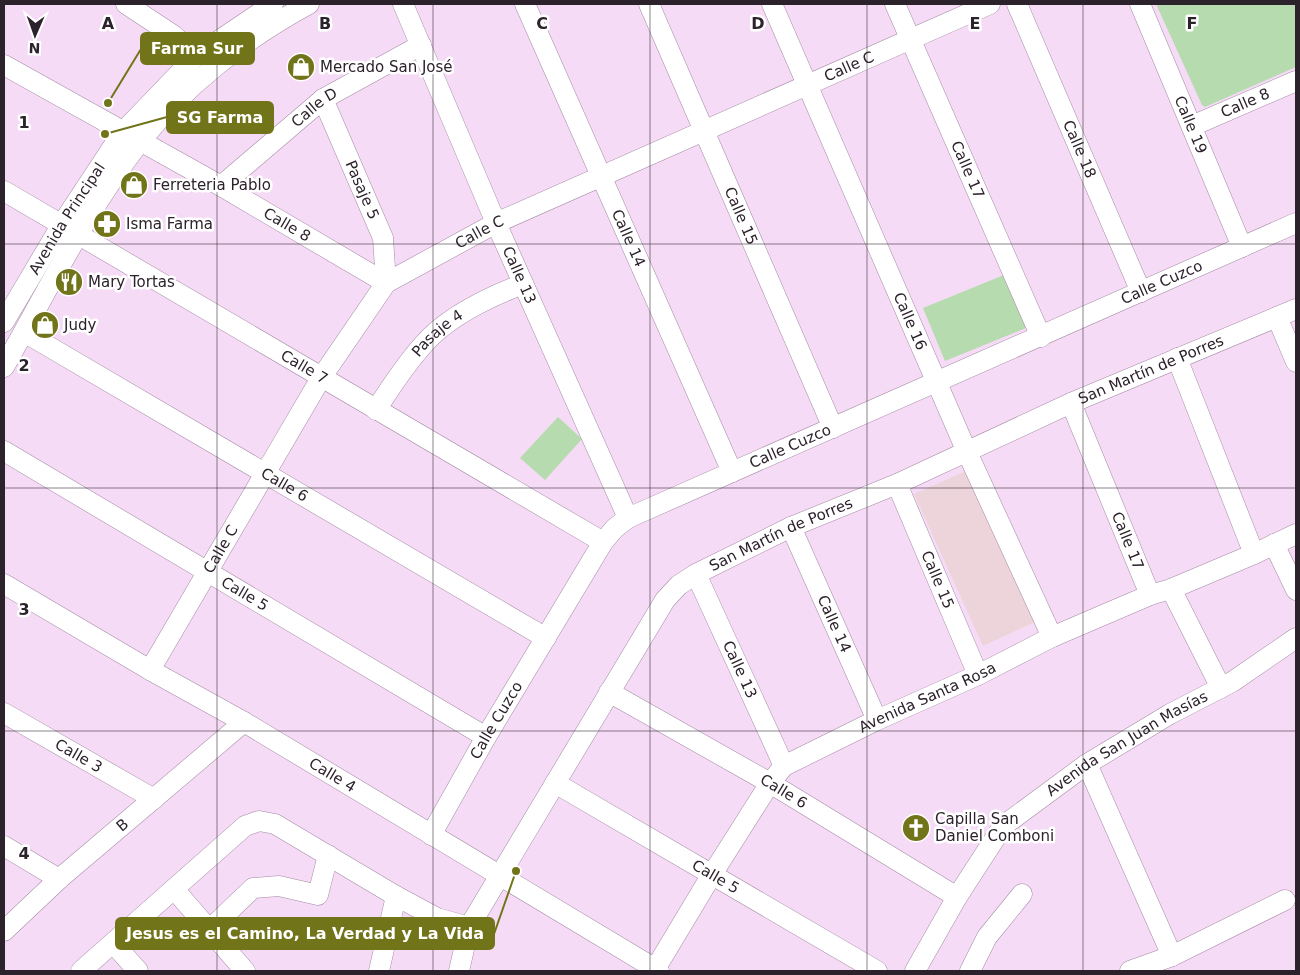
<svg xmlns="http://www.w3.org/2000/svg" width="1300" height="975" font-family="'DejaVu Sans',sans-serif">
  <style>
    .commercial { fill: #edd4da }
    .green { fill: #b5dbae }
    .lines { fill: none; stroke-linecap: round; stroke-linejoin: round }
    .minor-casing { stroke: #a48ba4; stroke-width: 21 }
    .minor { stroke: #fff; stroke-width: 20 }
    .grid { fill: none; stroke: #2c222b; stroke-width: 1; stroke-opacity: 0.55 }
    .labels { text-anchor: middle; stroke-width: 5; stroke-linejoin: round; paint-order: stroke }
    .street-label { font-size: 15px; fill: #2c222b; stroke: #fff }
    .poi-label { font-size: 15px; fill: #2c222b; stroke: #fff; text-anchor: start }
    .grid-label { font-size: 16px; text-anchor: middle; font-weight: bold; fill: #2c222b; stroke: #fff; stroke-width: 5; stroke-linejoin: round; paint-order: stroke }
    .leader { fill: none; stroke: #72741a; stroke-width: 2 }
    .callout-dot { fill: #72741a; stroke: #fff; stroke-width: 2 }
    .callout { fill: #72741a; stroke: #72741a; stroke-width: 2 }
    .callout-label { font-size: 16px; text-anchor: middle; font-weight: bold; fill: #fff }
  </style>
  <rect width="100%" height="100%" fill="#f6dbf6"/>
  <polygon class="commercial" points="966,471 1035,622 983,646 914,494"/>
  <g class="green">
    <polygon points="1156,4 1296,4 1296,67 1205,107 1202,105"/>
    <polygon points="1004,275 1026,328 945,361 923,308"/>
    <polygon points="558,417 582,439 545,480 520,458"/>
  </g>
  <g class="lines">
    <defs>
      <g id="minor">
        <polyline points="126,4 173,35 196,56"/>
        <path id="s1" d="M 403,4 L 496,223 L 628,518"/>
        <path id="s2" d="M 525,4 L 732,472"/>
        <path id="s3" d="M 649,4 L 833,428"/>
        <path id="s4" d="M 772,4 L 967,452 L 1052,637"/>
        <path id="s5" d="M 895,4 L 1041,337"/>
        <path id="s6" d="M 1017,4 L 1141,292"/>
        <path id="s7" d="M 1140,4 L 1242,247"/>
        <path id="s8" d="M 4,65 L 221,186 L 386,283"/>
        <path id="s9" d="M 323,99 L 383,238 L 386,283"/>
        <path id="s10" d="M 1192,126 L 1296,81"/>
        <path id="s11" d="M 221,186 L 323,99 L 421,45"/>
        <path id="s12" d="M 4,191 L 603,542"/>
        <polyline points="1277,317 1296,362"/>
        <path id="s13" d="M 4,322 L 62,224 L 122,133 L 196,56 L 273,4"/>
        <path id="s14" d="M 24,332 L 546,638"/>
        <polyline points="1177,358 1254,554"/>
        <path d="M 4,367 C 47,292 86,211 139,143 C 184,86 246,38 309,4"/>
        <path id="s15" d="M 1071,403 L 1150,595"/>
        <path id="s16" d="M 376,410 C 390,388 405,365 423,345 C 447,317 489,297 523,284"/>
        <path id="s17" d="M 4,451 L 486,737"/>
        <path id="s18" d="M 897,484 L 978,675"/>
        <path id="s19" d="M 791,527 L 877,720"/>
        <polyline points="1274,544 1296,590"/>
        <path id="s20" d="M 696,574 L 784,766"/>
        <path id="s21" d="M 4,584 L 150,670 L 244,722 L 659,971"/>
        <polyline points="1171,589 1221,688"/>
        <path id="s22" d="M 150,670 L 321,378 L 386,283 L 496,223 L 990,4"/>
        <path id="s23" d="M 609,692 L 770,783 L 957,897"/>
        <path id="s24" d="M 4,713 L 154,799"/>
        <polyline points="1087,764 1172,956"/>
        <path id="s25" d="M 555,783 L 877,971"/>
        <path id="s26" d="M 431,835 L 486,737 L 603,542 L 615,528 L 628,518 L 1296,223"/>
        <polyline points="4,846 59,879"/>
        <polyline points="174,889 245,971"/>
        <polyline points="209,930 253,888 279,886 318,895 328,855"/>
        <path id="s27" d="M 4,931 L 59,879 L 244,722"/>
        <polyline points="113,943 138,971"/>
        <polyline points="81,971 245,826 259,821 275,824 396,896 437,918 469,927"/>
        <polyline points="379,971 396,896"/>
        <path id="s28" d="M 459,971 L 469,927 L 665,600 L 679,585 L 696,574 L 791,527 L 897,484 L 1071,403 L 1296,309"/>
        <path id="s29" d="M 654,971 L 711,876 L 770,783 L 784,766 L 877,720 L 978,675 L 1052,637 L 1150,595 L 1171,589 L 1254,554 L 1296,534"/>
        <path id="s30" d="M 915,971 L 957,897 L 1003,826 L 1087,764 L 1170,714 L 1232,682 L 1296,638"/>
        <polyline points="970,971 987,937 1022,894"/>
        <polyline points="1130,971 1172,956 1285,900"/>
      </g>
    </defs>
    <use href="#minor" class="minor-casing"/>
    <use href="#minor" class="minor"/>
  </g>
  <path class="grid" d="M 217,4 L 217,971M 433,4 L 433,971M 650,4 L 650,971M 867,4 L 867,971M 1083,4 L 1083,971M 4,244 L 1296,244M 4,488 L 1296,488M 4,731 L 1296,731"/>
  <defs>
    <symbol id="shop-disc" viewBox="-11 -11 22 22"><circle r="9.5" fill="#72741a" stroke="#fff"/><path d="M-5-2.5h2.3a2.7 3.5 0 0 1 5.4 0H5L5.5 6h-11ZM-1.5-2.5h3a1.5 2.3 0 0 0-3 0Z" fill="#fff"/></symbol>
    <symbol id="pharmacy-disc" viewBox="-11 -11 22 22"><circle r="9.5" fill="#72741a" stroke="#fff"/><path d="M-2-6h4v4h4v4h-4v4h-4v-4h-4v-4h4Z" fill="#fff"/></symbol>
    <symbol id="restaurant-disc" viewBox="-11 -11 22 22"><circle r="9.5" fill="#72741a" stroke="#fff"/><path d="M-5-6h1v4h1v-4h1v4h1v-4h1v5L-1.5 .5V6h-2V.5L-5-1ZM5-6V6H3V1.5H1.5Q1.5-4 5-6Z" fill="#fff"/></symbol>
    <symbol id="church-disc" viewBox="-11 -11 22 22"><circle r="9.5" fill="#72741a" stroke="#fff"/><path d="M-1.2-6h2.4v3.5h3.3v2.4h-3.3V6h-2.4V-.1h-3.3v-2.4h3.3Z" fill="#fff"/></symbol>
  </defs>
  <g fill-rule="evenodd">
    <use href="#shop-disc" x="285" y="51" width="32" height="32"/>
    <use href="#shop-disc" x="118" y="169" width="32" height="32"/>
    <use href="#pharmacy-disc" x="91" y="208" width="32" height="32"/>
    <use href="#restaurant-disc" x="53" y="266" width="32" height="32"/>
    <use href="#shop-disc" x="29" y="309" width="32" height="32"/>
    <use href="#church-disc" x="900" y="812" width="32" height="32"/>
  </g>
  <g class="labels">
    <g class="street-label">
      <text dy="5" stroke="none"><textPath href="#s22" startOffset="965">Calle C</textPath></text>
      <text dy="5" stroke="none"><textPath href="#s10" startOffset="58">Calle 8</textPath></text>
      <text dy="5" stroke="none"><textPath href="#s11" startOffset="122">Calle D</textPath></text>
      <text dy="5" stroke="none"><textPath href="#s7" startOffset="131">Calle 19</textPath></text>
      <text dy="5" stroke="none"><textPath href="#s6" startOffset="158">Calle 18</textPath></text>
      <text dy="5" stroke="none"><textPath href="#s5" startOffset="181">Calle 17</textPath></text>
      <text dy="5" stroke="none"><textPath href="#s9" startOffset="99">Pasaje 5</textPath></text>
      <text dy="5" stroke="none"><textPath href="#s3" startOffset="231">Calle 15</textPath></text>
      <text dy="5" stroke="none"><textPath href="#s13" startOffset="121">Avenida Principal</textPath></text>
      <text dy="5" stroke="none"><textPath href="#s8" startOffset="325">Calle 8</textPath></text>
      <text dy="5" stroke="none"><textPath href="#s22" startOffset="560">Calle C</textPath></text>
      <text dy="5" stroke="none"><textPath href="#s2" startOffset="256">Calle 14</textPath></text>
      <text dy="5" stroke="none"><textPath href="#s1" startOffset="295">Calle 13</textPath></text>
      <text dy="5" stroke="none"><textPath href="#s26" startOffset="958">Calle Cuzco</textPath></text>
      <text dy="5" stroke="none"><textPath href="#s4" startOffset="346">Calle 16</textPath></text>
      <text dy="5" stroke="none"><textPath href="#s16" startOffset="99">Pasaje 4</textPath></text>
      <text dy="5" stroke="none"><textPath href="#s12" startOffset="348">Calle 7</textPath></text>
      <text dy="5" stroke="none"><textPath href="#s28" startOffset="966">San Martín de Porres</textPath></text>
      <text dy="5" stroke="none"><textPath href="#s26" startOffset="552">Calle Cuzco</textPath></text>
      <text dy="5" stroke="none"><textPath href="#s14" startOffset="302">Calle 6</textPath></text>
      <text dy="5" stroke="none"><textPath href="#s28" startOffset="561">San Martín de Porres</textPath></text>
      <text dy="5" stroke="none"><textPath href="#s15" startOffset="149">Calle 17</textPath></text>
      <text dy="5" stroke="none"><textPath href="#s22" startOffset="140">Calle C</textPath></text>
      <text dy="5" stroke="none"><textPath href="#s18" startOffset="104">Calle 15</textPath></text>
      <text dy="5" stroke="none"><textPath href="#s17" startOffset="280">Calle 5</textPath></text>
      <text dy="5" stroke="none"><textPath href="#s19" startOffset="106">Calle 14</textPath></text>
      <text dy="5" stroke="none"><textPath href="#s20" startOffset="105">Calle 13</textPath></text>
      <text dy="5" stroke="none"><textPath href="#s29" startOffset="402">Avenida Santa Rosa</textPath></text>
      <text dy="5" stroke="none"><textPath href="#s26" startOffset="132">Calle Cuzco</textPath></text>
      <text dy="5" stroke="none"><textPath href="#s30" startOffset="319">Avenida San Juan Masías</textPath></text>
      <text dy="5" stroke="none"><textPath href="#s24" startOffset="86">Calle 3</textPath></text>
      <text dy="5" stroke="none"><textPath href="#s21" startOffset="380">Calle 4</textPath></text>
      <text dy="5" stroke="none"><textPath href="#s23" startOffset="201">Calle 6</textPath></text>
      <text dy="5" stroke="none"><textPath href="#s27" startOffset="159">B</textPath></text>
      <text dy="5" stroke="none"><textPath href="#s25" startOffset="186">Calle 5</textPath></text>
    </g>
    <g class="poi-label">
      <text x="320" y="72">Mercado San José</text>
      <text x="153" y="190">Ferreteria Pablo</text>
      <text x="126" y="229">Isma Farma</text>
      <text x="88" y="287">Mary Tortas</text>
      <text x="64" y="330">Judy</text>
      <text x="935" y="824">Capilla San<tspan x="935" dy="17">Daniel Comboni</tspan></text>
    </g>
  </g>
  <g class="grid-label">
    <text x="108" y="29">A</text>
    <text x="325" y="29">B</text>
    <text x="542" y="29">C</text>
    <text x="758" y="29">D</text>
    <text x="975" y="29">E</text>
    <text x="1192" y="29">F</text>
    <text x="24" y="128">1</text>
    <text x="24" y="371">2</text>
    <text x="24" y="615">3</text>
    <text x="24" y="859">4</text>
  </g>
  <path class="leader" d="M108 103L141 49M105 134L167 117M516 871L494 934"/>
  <g class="callout-dot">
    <circle cx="108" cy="103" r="5"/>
    <circle cx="105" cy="134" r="5"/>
    <circle cx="516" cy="871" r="5"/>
  </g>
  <g class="callout">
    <rect x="141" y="33" width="113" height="31" rx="5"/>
    <rect x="167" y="102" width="106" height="31" rx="5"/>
    <rect x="116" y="918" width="378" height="31" rx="5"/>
  </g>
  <g class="callout-label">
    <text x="197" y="54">Farma Sur</text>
    <text x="220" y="123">SG Farma</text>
    <text x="305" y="939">Jesus es el Camino, La Verdad y La Vida</text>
  </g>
  <rect width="1300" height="975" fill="none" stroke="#2c222b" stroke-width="10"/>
  <g transform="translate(35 35) rotate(182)" stroke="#ffffff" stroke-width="4" paint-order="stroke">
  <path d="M0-4L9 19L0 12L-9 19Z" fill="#2c222b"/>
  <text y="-8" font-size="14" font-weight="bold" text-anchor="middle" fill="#2c222b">N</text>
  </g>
</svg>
